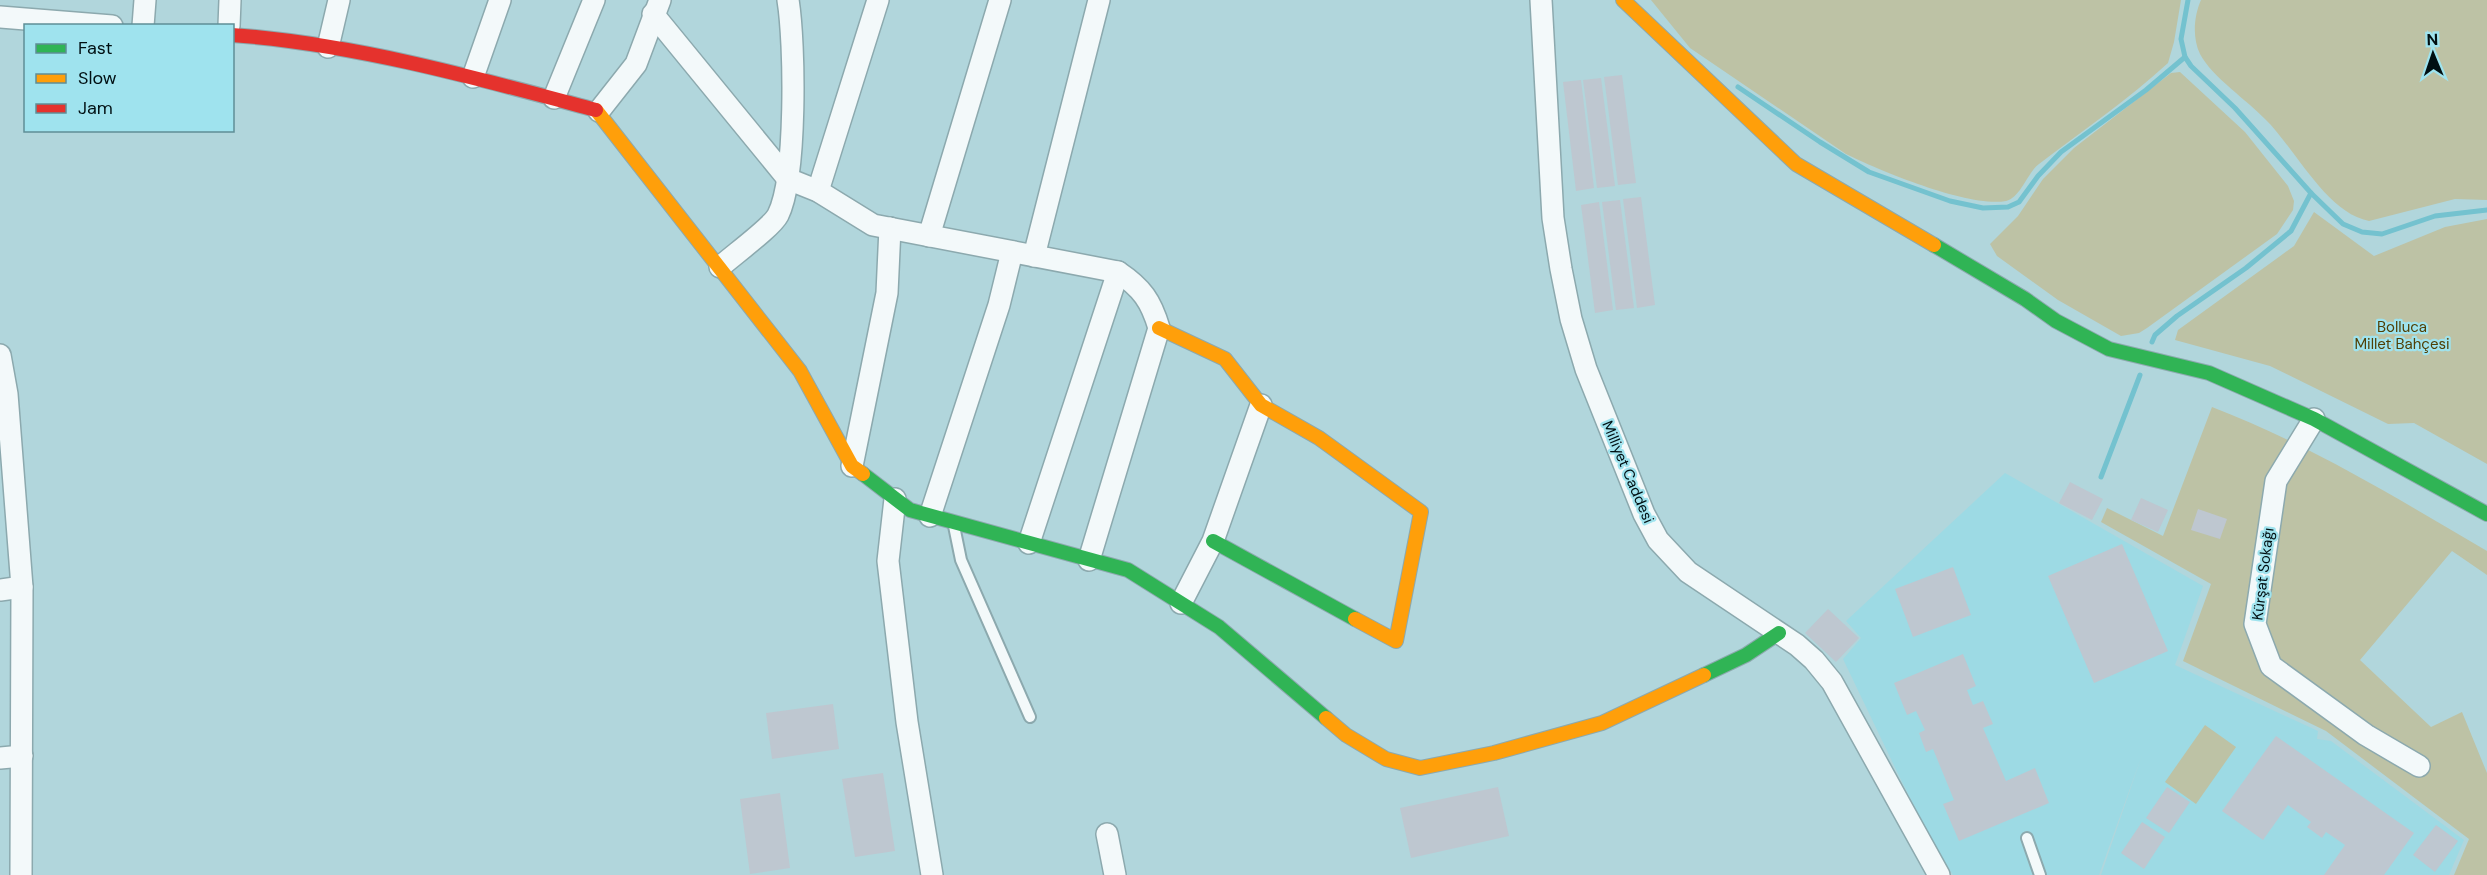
<svg xmlns="http://www.w3.org/2000/svg" width="2487" height="875" font-family="'DM Sans',sans-serif">
  <style>
    .built { fill: #9ddae4 }
    .green { fill: #bdc2a5 }
    .lines { fill: none; stroke-linecap: round; stroke-linejoin: round }
    .stream { stroke: #74c2cf; stroke-width: 5 }
    .building { fill: #bec7d0 }
    .lane-casing { stroke: #8ca9ae; stroke-width: 14 }
    .street-casing { stroke: #8ca9ae; stroke-width: 24 }
    .fast-casing { stroke: #8ca9ae; stroke-width: 16 }
    .slow-casing { stroke: #8ca9ae; stroke-width: 16 }
    .jam-casing { stroke: #8ca9ae; stroke-width: 16 }
    .lane { stroke: #f3f9fa; stroke-width: 10 }
    .street { stroke: #f3f9fa; stroke-width: 21 }
    .fast { stroke: #30b455; stroke-width: 14 }
    .slow { stroke: #ff9f0a; stroke-width: 14 }
    .jam { stroke: #e5322d; stroke-width: 14 }
    .labels { text-anchor: middle; stroke-width: 4.5; stroke-linejoin: round; paint-order: stroke }
    .park-label { font-size: 15px; fill: #513f05; stroke: #9fe3ee }
    .street-label { font-size: 15px; fill: #000f12; stroke: #9fe3ee }
  </style>
  <rect width="100%" height="100%" fill="#b1d6dc"/>
  <polygon class="built" points="2005,473 2203,586 2175,665 2318,731 2317,739 2331,741 2464,840 2449,875 2101,875 2142,755 2099,875 1953,875 1935,847 1901,780 1843,659 1861,638 1846,621"/>
  <g class="green">
    <path d="M 1651,0 L 2181,0 L 2174,42 L 2168,63 C 2128,100 2082,131 2039,164 C 2027,173 2021,197 2006,201 C 1970,208 1880,171 1846,154 L 1690,48 Z"/>
    <path d="M 2201,0 L 2487,0 L 2487,200 L 2455,199 L 2369,221 C 2326,213 2295,148 2265,119 C 2247,100 2212,77 2200,54 C 2192,37 2194,16 2201,0 Z"/>
    <polygon points="2180,72 2245,132 2288,186 2294,201 2293,210 2277,234 2147,328 2139,333 2121,336 2058,300 1997,256 1990,244 2018,216 2043,179 2074,148 2171,73"/>
    <polygon points="2314,212 2374,256 2445,227 2487,219 2487,464 2414,423 2388,424 2270,366 2175,340 2178,330 2294,246"/>
    <path d="M 2212,407 C 2309,444 2398,499 2487,551 L 2487,575 L 2452,551 L 2360,660 L 2431,727 L 2462,712 L 2487,773 L 2487,875 L 2454,875 L 2469,839 L 2326,731 L 2183,661 L 2211,584 L 2101,522 L 2107,508 L 2163,536 Z"/>
    <polygon points="2205,725 2236,747 2196,804 2165,782"/>
  </g>
  <g class="lines">
    <g class="stream">
      <polyline points="2188,0 2181,39 2185,57 2191,66 2235,108 2311,193 2343,224 2362,232 2382,234 2435,216 2487,210"/>
      <polyline points="1738,87 1820,142 1869,172 1950,201 1983,208 2008,207 2019,202 2038,176 2061,152 2146,90 2185,57"/>
      <polyline points="2152,342 2155,335 2177,316 2246,268 2291,231 2311,193"/>
      <polyline points="2101,477 2140,375"/>
    </g>
  </g>
  <g class="building">
    <polygon points="1622,75 1636,183 1618,185 1604,77"/>
    <polygon points="1601,78 1615,186 1597,188 1583,80"/>
    <polygon points="1581,80 1594,188 1576,191 1563,82"/>
    <polygon points="1641,197 1655,305 1637,308 1623,199"/>
    <polygon points="1620,200 1634,308 1616,310 1602,202"/>
    <polygon points="1599,202 1613,310 1595,313 1581,205"/>
    <polygon points="2070,482 2103,499 2092,520 2059,503"/>
    <polygon points="2141,498 2168,510 2158,532 2131,520"/>
    <polygon points="2198,509 2227,519 2220,539 2191,530"/>
    <polygon points="2122,544 2168,651 2094,683 2048,576"/>
    <polygon points="1953,567 1971,615 1913,637 1895,589"/>
    <polygon points="1828,609 1859,638 1836,662 1805,633"/>
    <polygon points="1963,654 1976,686 1967,690 1973,705 1983,701 1993,724 1983,728 2006,781 2035,768 2049,803 1959,841 1943,804 1954,800 1933,749 1926,752 1919,733 1925,730 1916,711 1907,715 1894,683"/>
    <polygon points="833,704 839,749 772,759 766,713"/>
    <polygon points="2276,736 2414,833 2384,875 2324,875 2345,845 2326,832 2322,838 2307,827 2311,822 2288,805 2263,840 2222,811"/>
    <polygon points="883,773 895,851 855,857 842,779"/>
    <polygon points="1498,787 1509,836 1411,858 1400,808"/>
    <polygon points="2167,787 2190,802 2169,833 2146,818"/>
    <polygon points="780,793 790,868 750,874 740,799"/>
    <polygon points="2142,822 2165,837 2144,869 2121,853"/>
    <polygon points="2436,825 2458,841 2435,872 2413,855"/>
  </g>
  <g class="lines">
    <defs>
      <g id="lane">
        <polyline points="954,526 961,560 1030,717"/>
        <polyline points="2027,838 2040,875"/>
      </g>
      <g id="street">
        <polyline points="1541,0 1553,218 1561,269 1571,319 1586,369 1644,514 1658,540 1688,572 1797,645 1814,660 1832,682 1939,875"/>
        <path d="M 653,14 L 788,179 L 818,191 L 873,225 L 1118,272 C 1142,288 1151,301 1159,328 L 1089,560"/>
        <polyline points="0,17 112,26"/>
        <polyline points="143,26 145,0"/>
        <polyline points="229,26 230,0"/>
        <polyline points="328,47 339,0"/>
        <polyline points="473,77 500,0"/>
        <polyline points="554,98 594,0"/>
        <polyline points="599,111 636,64 660,0"/>
        <polyline points="818,191 878,0"/>
        <polyline points="929,236 1000,0"/>
        <polyline points="1034,256 1099,0"/>
        <path d="M 720,267 C 732,256 772,227 778,215 C 797,177 795,43 788,0"/>
        <polyline points="0,355 7,394 22,587 21,875"/>
        <polyline points="2314,419 2276,481 2255,624 2271,666 2366,735 2419,766"/>
        <polyline points="852,466 887,293 890,228"/>
        <polyline points="895,499 888,561 907,722 932,875"/>
        <polyline points="930,516 999,305 1012,252"/>
        <polyline points="1029,543 1118,272"/>
        <polyline points="0,590 22,587"/>
        <polyline points="1181,603 1213,541 1261,405"/>
        <polyline points="0,758 22,756"/>
        <polyline points="1107,834 1115,875"/>
      </g>
      <g id="fast">
        <polyline points="1934,245 2025,299 2056,321 2109,349 2209,373 2314,419 2487,514"/>
        <polyline points="863,474 910,510 1128,570 1219,627 1326,718"/>
        <polyline points="1213,541 1355,619"/>
        <polyline points="1704,675 1746,655 1779,633"/>
      </g>
      <g id="slow">
        <polyline points="1623,0 1796,164 1934,245"/>
        <polyline points="596,110 800,371 852,466 863,474"/>
        <polyline points="1159,328 1225,359 1261,405 1319,438 1421,512 1396,641 1355,619"/>
        <polyline points="1326,718 1346,735 1386,759 1420,768 1494,753 1602,723 1704,675"/>
      </g>
      <path id="jam" d="M 232,35 C 355,44 477,78 596,110"/>
    </defs>
    <use href="#lane" class="lane-casing"/>
    <use href="#street" class="street-casing"/>
    <use href="#fast" class="fast-casing"/>
    <use href="#slow" class="slow-casing"/>
    <use href="#jam" class="jam-casing"/>
    <use href="#lane" class="lane"/>
    <use href="#street" class="street"/>
    <use href="#fast" class="fast"/>
    <use href="#slow" class="slow"/>
    <use href="#jam" class="jam"/>
  </g>
  <g class="labels">
    <g class="park-label">
      <text x="2402" y="332">Bolluca<tspan x="2402" dy="17">Millet Bahçesi</tspan></text>
    </g>
    <g class="street-label">
      <text transform="translate(1628 472) rotate(67)" y="5">Milliyet Caddesi</text>
      <text transform="translate(2263 574) rotate(-83)" y="5">Kürşat Sokağı</text>
    </g>
  </g>
  <rect x="24" y="24" width="210" height="108" fill="#9fe3ee" stroke="#5f8e96" stroke-width="1.5"/>
  <rect x="36" y="44" width="30" height="9" fill="#30b455" stroke="#5f8e96" stroke-width="1.5"/>
  <text x="78" y="54" font-size="18" fill="#000f12">Fast</text>
  <rect x="36" y="74" width="30" height="9" fill="#ff9f0a" stroke="#5f8e96" stroke-width="1.5"/>
  <text x="78" y="84" font-size="18" fill="#000f12">Slow</text>
  <rect x="36" y="104" width="30" height="9" fill="#e5322d" stroke="#5f8e96" stroke-width="1.5"/>
  <text x="78" y="114" font-size="18" fill="#000f12">Jam</text>
  <g transform="translate(2433 54) rotate(358)" stroke="#9fe3ee" stroke-width="4.5" paint-order="stroke">
  <path d="M0-4.5L10 22L0 15L-10 22Z" fill="#000f12"/>
  <text y="-9" font-size="16" font-weight="bold" text-anchor="middle" fill="#000f12">N</text>
  </g>
</svg>
